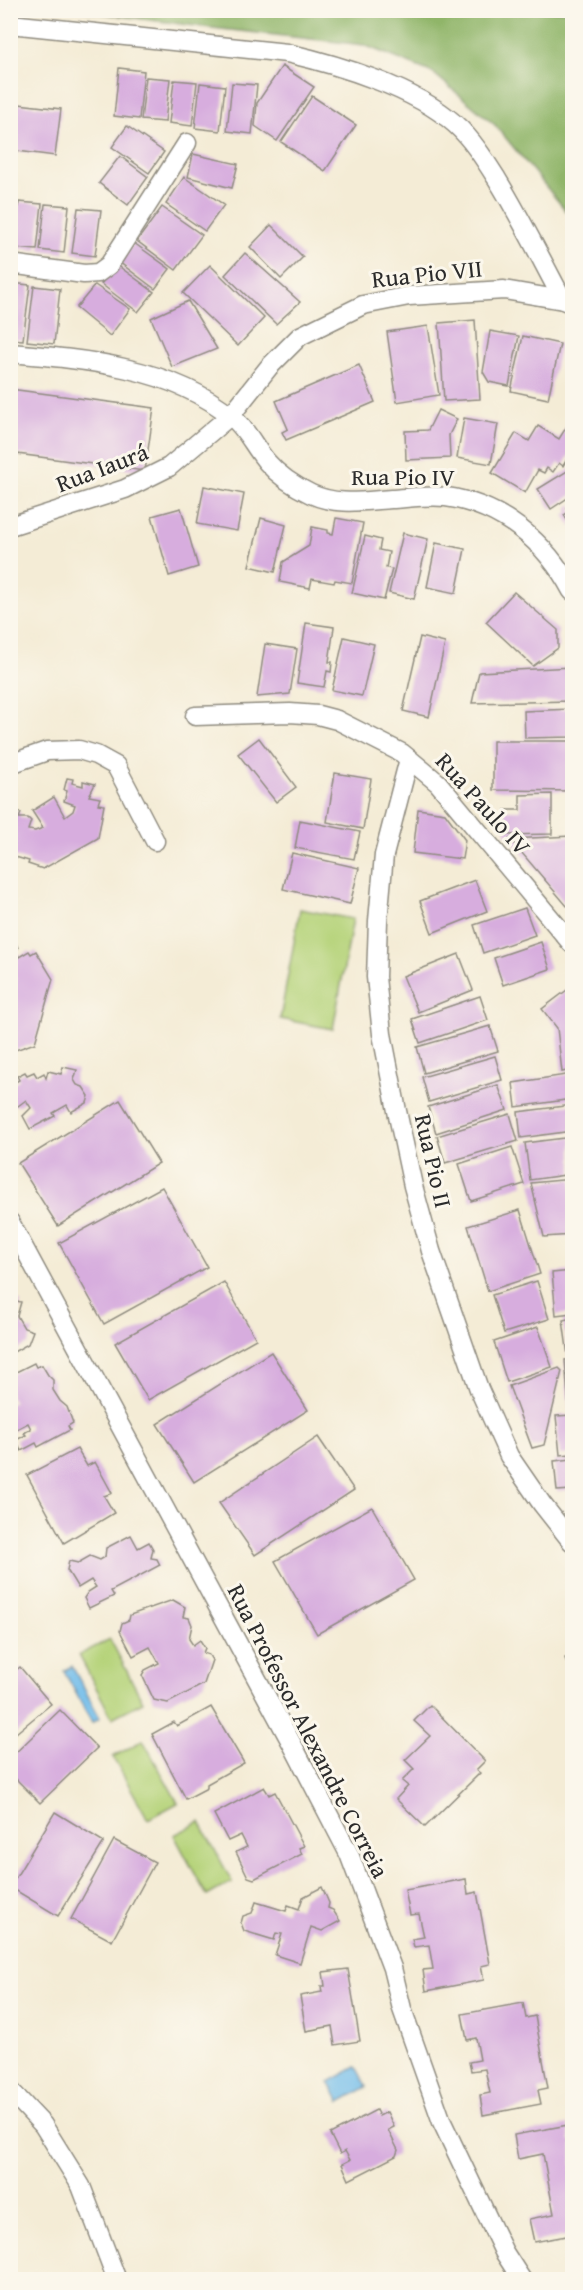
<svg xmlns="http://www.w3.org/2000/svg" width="583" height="2290" font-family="'Gentium Book Plus',serif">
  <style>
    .green { fill: #b5d379; stroke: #707f52; stroke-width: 1.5 }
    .forest { fill: #90b569; stroke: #5e704a; stroke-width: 1.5 }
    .water { fill: #70bcea; stroke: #4e748a; stroke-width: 1.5 }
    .building { fill: #d7adde }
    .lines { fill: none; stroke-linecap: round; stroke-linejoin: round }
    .street-casing { stroke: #908c80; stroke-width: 21 }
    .street { stroke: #fff; stroke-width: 18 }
    .labels { text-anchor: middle; stroke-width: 6; stroke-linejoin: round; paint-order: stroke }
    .street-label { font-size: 24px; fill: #2b2b2b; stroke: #fbf7ec }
  </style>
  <rect width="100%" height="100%" fill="#fbf7ec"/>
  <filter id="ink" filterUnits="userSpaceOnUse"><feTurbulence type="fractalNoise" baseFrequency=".0167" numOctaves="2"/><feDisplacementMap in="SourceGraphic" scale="12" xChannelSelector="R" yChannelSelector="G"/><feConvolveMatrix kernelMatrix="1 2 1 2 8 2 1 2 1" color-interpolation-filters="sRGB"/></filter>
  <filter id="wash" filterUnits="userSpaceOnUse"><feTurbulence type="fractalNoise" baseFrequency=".008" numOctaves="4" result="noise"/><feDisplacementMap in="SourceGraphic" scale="24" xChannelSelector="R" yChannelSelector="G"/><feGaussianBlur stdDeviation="1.35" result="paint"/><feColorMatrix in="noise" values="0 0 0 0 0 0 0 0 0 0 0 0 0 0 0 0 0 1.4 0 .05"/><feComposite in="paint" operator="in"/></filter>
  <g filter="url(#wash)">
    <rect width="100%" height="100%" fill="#f4ecd6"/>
    <g class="green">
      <polygon points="300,909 353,919 333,1029 280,1019"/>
      <polygon points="110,1639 143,1702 112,1718 79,1655"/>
      <polygon points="143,1740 178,1803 148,1819 113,1757"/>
      <polygon points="200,1822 232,1882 207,1896 174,1835"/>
    </g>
    <polygon class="forest" points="76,10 572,11 572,218 495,125 433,73 364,45 203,27"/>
    <g class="water">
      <polygon points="72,1666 100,1718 92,1723 64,1671"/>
      <polygon points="356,2067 367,2087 340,2102 329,2082"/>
    </g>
    <g id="blocks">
      <g class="building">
        <polygon points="282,66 314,87 277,141 255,126 257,103"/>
        <polygon points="119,68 144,71 139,119 114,116"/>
        <polygon points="146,77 170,79 165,122 141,120"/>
        <polygon points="174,80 197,82 192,126 169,123"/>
        <polygon points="200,83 225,86 220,131 195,128"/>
        <polygon points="232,83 257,85 252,134 227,131"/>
        <polygon points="312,96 356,125 325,171 281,142"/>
        <polygon points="10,103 61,109 55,156 10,150"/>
        <polygon points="127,126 164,152 149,173 112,147"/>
        <polygon points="193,154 238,164 232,188 188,177"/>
        <polygon points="120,156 148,177 128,205 99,183"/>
        <polygon points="184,177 224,205 205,231 166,204"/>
        <polygon points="10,200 15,201 12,229 10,229"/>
        <polygon points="19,202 42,204 37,250 14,248"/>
        <polygon points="45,204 69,206 64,253 40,250"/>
        <polygon points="162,207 202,235 176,270 137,241"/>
        <polygon points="78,208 101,210 95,256 72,253"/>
        <polygon points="271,225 303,257 281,279 250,247"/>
        <polygon points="134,243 170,269 155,289 119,262"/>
        <polygon points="245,253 300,302 276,324 225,275"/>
        <polygon points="117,265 154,292 138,312 101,284"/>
        <polygon points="210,265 264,318 238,346 183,293"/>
        <polygon points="10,283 30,285 23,340 10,339"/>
        <polygon points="95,285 130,309 110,336 76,308"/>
        <polygon points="34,286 60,289 54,344 27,341"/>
        <polygon points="188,301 217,349 172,367 151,318"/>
        <polygon points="475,320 480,399 444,401 439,323"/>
        <polygon points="428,326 439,395 397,402 387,332"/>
        <polygon points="490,331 519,336 509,386 489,382 483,372"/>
        <polygon points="523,336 560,344 548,399 511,391"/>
        <polygon points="359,365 375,402 286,440 282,432 288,429 276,401"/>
        <polygon points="10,389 154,408 145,471 10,453"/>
        <polygon points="438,410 457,419 449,435 450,458 406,460 405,431 428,430"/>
        <polygon points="464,418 498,424 491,464 457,458"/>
        <polygon points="538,426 559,439 567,426 572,429 572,451 563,466 559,463 553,472 547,468 544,473 538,470 525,493 492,473 516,433 529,441"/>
        <polygon points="572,468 572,495 551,509 538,489"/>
        <polygon points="204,486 244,494 237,531 197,524"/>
        <polygon points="572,504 572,528 564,515 569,512 567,508"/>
        <polygon points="181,508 198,567 169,576 152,516"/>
        <polygon points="261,518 286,525 275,572 249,566"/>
        <polygon points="336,518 363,523 352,583 335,580 334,583 312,579 310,588 280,582 283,562 309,546 312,527 328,530 328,533 333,534"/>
        <polygon points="403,533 428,539 414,599 389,593"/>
        <polygon points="365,536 381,540 379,550 389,552 386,568 392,569 384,600 352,593"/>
        <polygon points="436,543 465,549 456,593 427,587"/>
        <polygon points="514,592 558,630 558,648 533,666 486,622"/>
        <polygon points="306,623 334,627 329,662 332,662 331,672 327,671 324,687 297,683"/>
        <polygon points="344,637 374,644 362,696 332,690"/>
        <polygon points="420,637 445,643 429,717 403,711"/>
        <polygon points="265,644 297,649 290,694 257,697"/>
        <polygon points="572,667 572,701 472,703 479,672"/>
        <polygon points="572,709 572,737 525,738 524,711"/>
        <polygon points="259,738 296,787 276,802 238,754"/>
        <polygon points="493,741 572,741 572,791 493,790"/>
        <polygon points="335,773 371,779 363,829 327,822"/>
        <polygon points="67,778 73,779 72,783 83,786 83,781 95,784 89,796 100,798 98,804 104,805 98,838 43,869 28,864 29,861 12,856 14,851 10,850 13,840 10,839 10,810 21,813 19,818 28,818 31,821 28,830 35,831 43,828 32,811 54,797 65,817 73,811 75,805 64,801 67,791 64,790"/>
        <polygon points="552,794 552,834 506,835 505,810 520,810 520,795"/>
        <polygon points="418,809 445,813 465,840 462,859 413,853"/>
        <polygon points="300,820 360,832 354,859 295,848"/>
        <polygon points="572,836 572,905 567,906 510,839"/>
        <polygon points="292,853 359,868 350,904 283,889"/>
        <polygon points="475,880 487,911 432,933 420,901"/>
        <polygon points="525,908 535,935 483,953 474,925"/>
        <polygon points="541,942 550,969 503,985 494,958"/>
        <polygon points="16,943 18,948 16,952 19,957 29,951 31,954 36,951 53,979 35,1043 10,1052 10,985 16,980 14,975 10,977 10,945"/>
        <polygon points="459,954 473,990 418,1012 403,976"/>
        <polygon points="567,990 572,997 572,1070 562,1072 557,1028 542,1009"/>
        <polygon points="480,996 488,1020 420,1043 412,1019"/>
        <polygon points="490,1026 498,1051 424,1073 417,1047"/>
        <polygon points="495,1056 502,1080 429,1102 422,1077"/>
        <polygon points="63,1067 77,1070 74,1080 77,1085 83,1087 89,1096 87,1103 71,1112 67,1105 53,1113 55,1116 30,1129 23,1116 31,1108 26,1100 18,1106 15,1105 10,1094 10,1081 14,1083 19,1080 17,1076 25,1072 27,1075 34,1072 37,1077 44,1073 46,1078 48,1071 61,1074"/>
        <polygon points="572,1074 572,1099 516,1107 513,1083"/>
        <polygon points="498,1085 507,1110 436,1133 428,1107"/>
        <polygon points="120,1100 159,1163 58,1226 18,1163"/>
        <polygon points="572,1105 572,1131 521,1138 518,1112"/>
        <polygon points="510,1114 518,1141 445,1163 437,1136"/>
        <polygon points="572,1137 572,1174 530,1180 525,1143"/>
        <polygon points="512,1147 524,1184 471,1201 459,1164"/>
        <polygon points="572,1179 572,1235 544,1237 531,1183"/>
        <polygon points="162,1187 207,1267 104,1324 59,1243"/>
        <polygon points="520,1210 540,1274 488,1291 468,1226"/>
        <polygon points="572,1271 572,1313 556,1315 552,1273"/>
        <polygon points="537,1281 549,1319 504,1333 492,1295"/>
        <polygon points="224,1282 256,1339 148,1400 115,1343"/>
        <polygon points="10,1295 13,1300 21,1302 17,1316 24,1328 33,1331 28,1344 10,1354"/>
        <polygon points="572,1318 572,1355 568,1356 563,1320"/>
        <polygon points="538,1327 552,1367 507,1382 494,1342"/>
        <polygon points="271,1352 308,1410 194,1482 157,1424"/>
        <polygon points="572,1359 572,1409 569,1409 565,1360"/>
        <polygon points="34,1363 36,1367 42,1365 48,1375 53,1380 53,1390 60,1401 67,1407 73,1423 68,1426 70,1430 38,1447 36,1443 21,1451 16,1440 26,1435 24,1433 31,1429 28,1423 13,1431 10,1427 10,1404 14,1402 10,1396 10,1375"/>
        <polygon points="559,1368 562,1371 544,1445 532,1448 509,1386"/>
        <polygon points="572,1415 572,1454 560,1455 556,1416"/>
        <polygon points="318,1437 354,1490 255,1555 219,1503"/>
        <polygon points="77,1449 87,1466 95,1462 112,1493 104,1496 114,1513 64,1543 27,1475"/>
        <polygon points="572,1459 572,1490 557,1491 554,1461"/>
        <polygon points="372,1507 414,1580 317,1634 275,1561"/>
        <polygon points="131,1535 138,1548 149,1542 153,1549 151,1558 157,1559 160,1565 111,1591 114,1596 89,1608 84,1598 88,1592 96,1587 91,1580 78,1588 67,1570 69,1561 78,1563 90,1556 100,1560 105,1557 106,1548"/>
        <polygon points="173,1600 185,1607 183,1617 189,1618 192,1625 189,1639 193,1645 200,1640 205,1648 203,1653 209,1655 212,1660 204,1684 168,1703 154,1700 142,1675 145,1670 159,1663 150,1647 133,1656 120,1631 122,1623 129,1620 130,1615"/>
        <polygon points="572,1656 572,1681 565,1658"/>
        <polygon points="20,1667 51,1704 10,1738 10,1675"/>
        <polygon points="430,1705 485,1761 476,1770 480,1773 425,1827 396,1799 408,1786 402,1781 414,1769 405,1760 430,1736 414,1721"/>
        <polygon points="211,1707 244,1763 207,1784 207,1788 186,1799 152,1734 174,1722 177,1726"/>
        <polygon points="60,1710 97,1748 40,1803 10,1773 10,1758"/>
        <polygon points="264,1787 269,1795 275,1792 304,1846 299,1848 302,1854 254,1879 248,1877 236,1852 247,1847 241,1835 228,1841 214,1814"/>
        <polygon points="55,1812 104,1842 58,1916 10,1887"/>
        <polygon points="114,1840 155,1862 112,1941 71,1919"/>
        <polygon points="466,1879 468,1894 477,1892 490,1964 481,1966 484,1980 426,1991 423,1970 433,1969 429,1945 414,1947 412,1939 424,1937 419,1914 410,1915 405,1890"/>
        <polygon points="322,1887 329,1903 328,1908 333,1910 340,1921 322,1931 311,1927 300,1963 275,1955 282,1934 276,1933 274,1940 244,1931 241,1923 243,1916 252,1913 256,1902 286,1911 288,1905 299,1909 303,1897"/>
        <polygon points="348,1969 360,2041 335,2045 332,2026 306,2031 300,1996 322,1992 321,1986 325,1986 323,1972"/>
        <polygon points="523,2003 526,2018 535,2016 548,2088 538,2090 541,2104 483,2115 480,2095 490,2093 485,2069 471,2071 469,2062 480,2060 476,2038 467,2040 462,2014"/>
        <polygon points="376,2110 379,2116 387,2112 394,2127 388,2130 398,2150 396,2156 349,2180 342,2164 350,2160 345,2151 340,2154 330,2134"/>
        <polygon points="568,2125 570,2141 572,2141 572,2235 534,2242 529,2219 554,2214 543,2154 518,2159 514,2135"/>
      </g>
    </g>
  </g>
  <g filter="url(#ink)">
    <use href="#blocks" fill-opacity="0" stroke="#908c80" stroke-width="1.5"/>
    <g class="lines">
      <defs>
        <g id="street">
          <path d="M 10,24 L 287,53 C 339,65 415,88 455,124 C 472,139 485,160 497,179 C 521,218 541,259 563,300 L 572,304"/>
          <polyline points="10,264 84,274 98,273 109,265 187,143"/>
          <path d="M 10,353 C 83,359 172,367 231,416 C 247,429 254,447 267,462 C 279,476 294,486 311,494 C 337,506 363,501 391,499 C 408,498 429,495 446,497 C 502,505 546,542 572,591"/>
          <polyline points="10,526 125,489 169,467 231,415 269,367 300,336 363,305 409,296 504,290 563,300"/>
          <polyline points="195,716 290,713 318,715 337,720 402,753 438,783 572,944"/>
          <polyline points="409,759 384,855 378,921 376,977 382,1034 397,1111 413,1186 431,1251 479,1389 509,1456 542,1504 572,1542"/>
          <polyline points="10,764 47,751 79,750 96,755 116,766 155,841"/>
          <polyline points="10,1222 291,1742 349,1854 392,1968 402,2009 442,2122 504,2252 522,2280"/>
          <polyline points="10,2090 43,2125 81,2186 117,2280"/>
        </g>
      </defs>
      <use href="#street" class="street-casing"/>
      <use href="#street" class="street"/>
    </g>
  </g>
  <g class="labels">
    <g class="street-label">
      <text transform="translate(427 274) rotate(-6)" y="8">Rua Pio VII</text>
      <text transform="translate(102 468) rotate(-21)" y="8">Rua Iaurá</text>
      <text x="403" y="485">Rua Pio IV</text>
      <text transform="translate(483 804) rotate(48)" y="8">Rua Paulo IV</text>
      <text transform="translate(433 1161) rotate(77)" y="8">Rua Pio II</text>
      <text transform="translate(308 1731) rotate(63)" y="8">Rua Professor Alexandre Correia</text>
    </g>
  </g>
  <rect width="583" height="2290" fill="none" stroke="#fbf7ec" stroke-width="36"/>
</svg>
